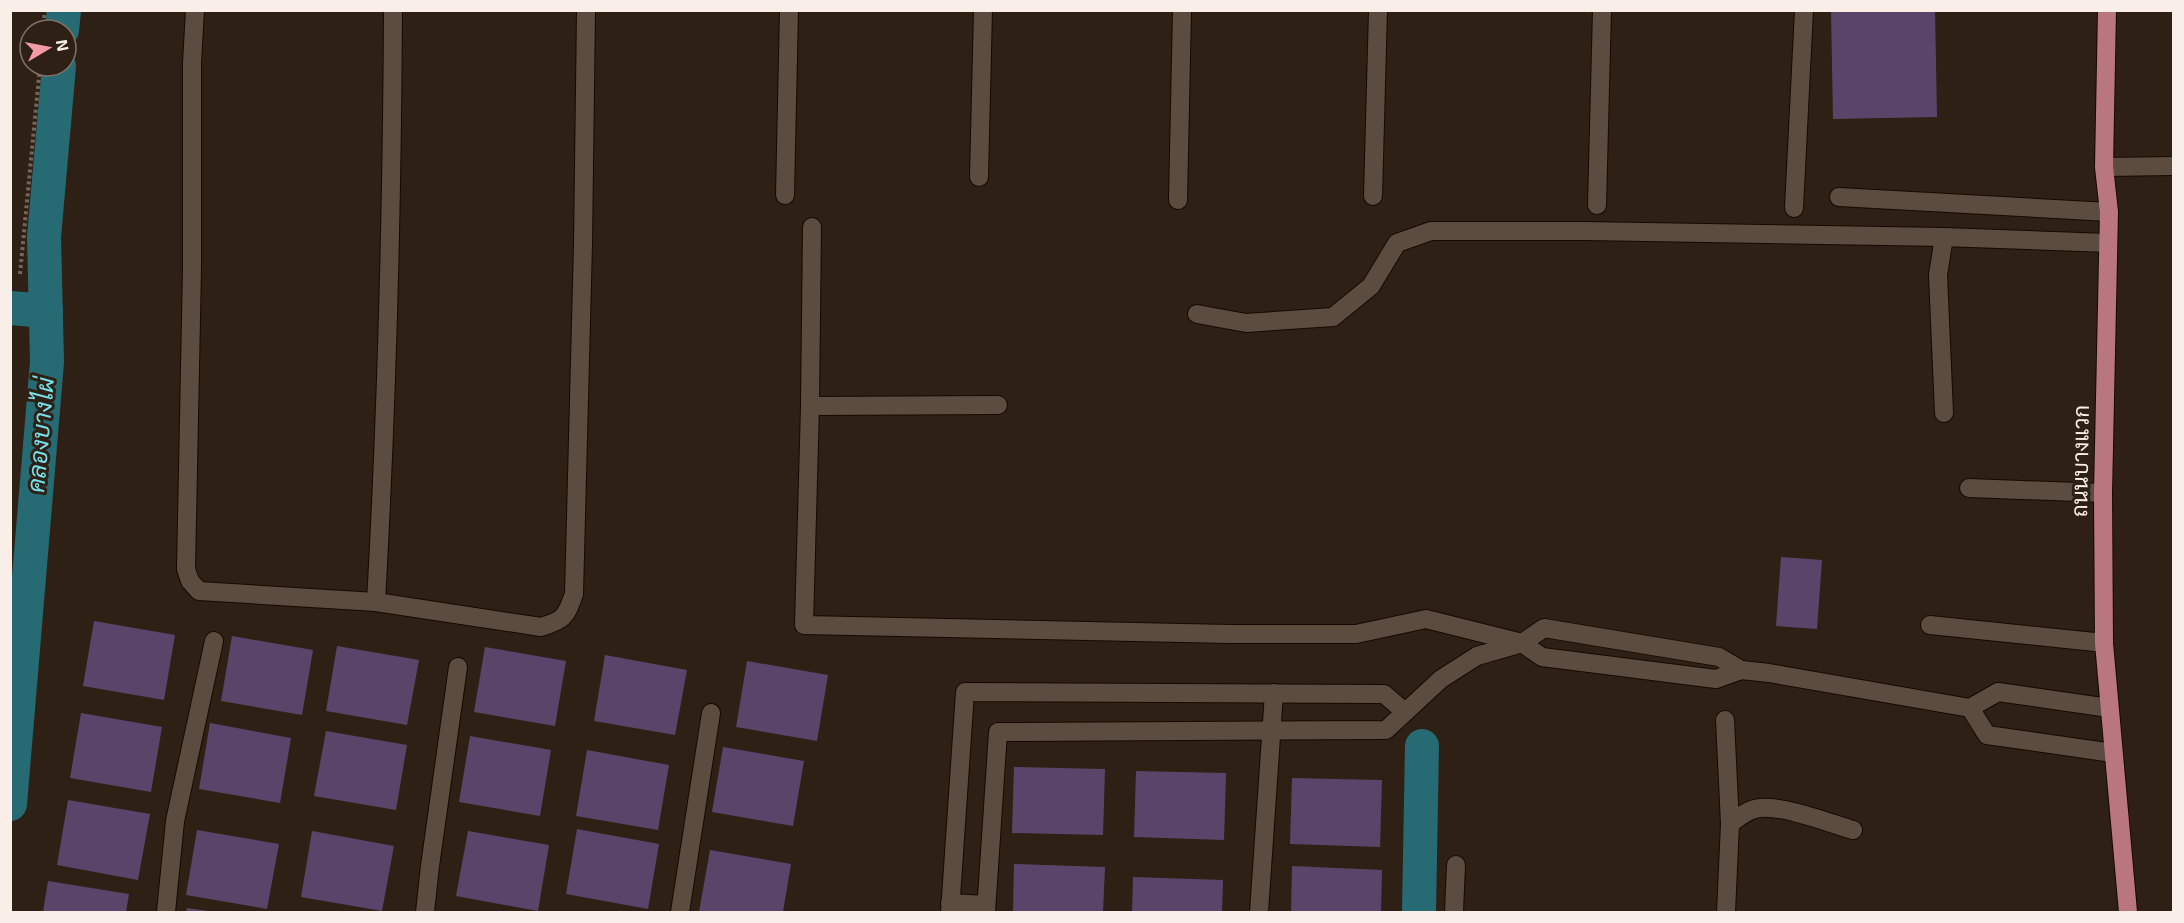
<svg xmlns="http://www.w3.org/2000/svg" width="2184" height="923" font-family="'Exo 2',Sarabun,sans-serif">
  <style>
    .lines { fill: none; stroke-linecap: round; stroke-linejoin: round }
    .canal { stroke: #266b73; stroke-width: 34 }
    .building { fill: #5b446a }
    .minor-casing { stroke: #160902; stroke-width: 20 }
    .major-casing { stroke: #160902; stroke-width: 20 }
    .path { stroke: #73675c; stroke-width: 4; stroke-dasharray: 3 3; stroke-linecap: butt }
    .minor { stroke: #5c4c3f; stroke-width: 18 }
    .major { stroke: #ba767f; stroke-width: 18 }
    .labels { text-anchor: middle; stroke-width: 6; stroke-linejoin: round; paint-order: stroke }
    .street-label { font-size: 22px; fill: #f9efe8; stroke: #2e2014 }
    .water-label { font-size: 24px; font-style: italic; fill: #77e0ec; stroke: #2e2014 }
  </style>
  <rect width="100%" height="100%" fill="#2e2014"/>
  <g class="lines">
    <g class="canal">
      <polyline points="62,30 64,10"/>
      <polyline points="10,308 46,311"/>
      <polyline points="10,804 47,362 44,237 59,66"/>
      <polyline points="1419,912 1422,746"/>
    </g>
  </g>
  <g class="building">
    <polygon points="1831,10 1935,10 1937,117 1833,119"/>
    <polygon points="1781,557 1822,560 1817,629 1776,626"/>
    <polygon points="94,621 175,635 164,700 83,686"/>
    <polygon points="232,636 313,650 302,715 221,701"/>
    <polygon points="337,646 419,660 407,725 326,711"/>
    <polygon points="485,647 566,661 555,726 474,712"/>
    <polygon points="605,655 687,670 675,735 594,721"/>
    <polygon points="747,661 828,675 817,741 736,727"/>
    <polygon points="81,713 162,727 151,792 70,778"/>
    <polygon points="210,723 291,738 280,803 199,789"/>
    <polygon points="326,731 407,745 396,810 314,796"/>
    <polygon points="470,736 551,750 540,816 459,802"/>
    <polygon points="723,747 804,761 793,826 712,812"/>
    <polygon points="587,750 669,765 658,830 576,816"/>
    <polygon points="1014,767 1105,769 1103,835 1012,833"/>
    <polygon points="1136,771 1226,773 1224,840 1134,837"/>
    <polygon points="1292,778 1382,780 1380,847 1290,844"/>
    <polygon points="68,800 150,814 138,880 57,865"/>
    <polygon points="577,829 659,844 648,909 566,894"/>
    <polygon points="197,830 279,844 267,909 186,895"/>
    <polygon points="312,831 394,846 382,911 301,897"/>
    <polygon points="468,831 549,845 538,911 456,896"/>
    <polygon points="710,850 791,864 783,912 699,912"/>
    <polygon points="1014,864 1105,867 1103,912 1013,912"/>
    <polygon points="1292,866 1382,870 1381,912 1291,912"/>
    <polygon points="1133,877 1223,880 1222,912 1132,912"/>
    <polygon points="48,881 129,894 126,912 43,912"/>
    <polygon points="187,908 208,911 208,912 186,912"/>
  </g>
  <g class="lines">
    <defs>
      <g id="minor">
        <path d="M 195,10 L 192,63 L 192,268 L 186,569 L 190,581 L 199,591 L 376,602 L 541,627 C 564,620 566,617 574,594 L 583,244 L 586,10"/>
        <polyline points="2104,167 2174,166"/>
        <polyline points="979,177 983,10"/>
        <polyline points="785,195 789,10"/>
        <polyline points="1373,196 1378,10"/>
        <polyline points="1839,197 2109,212"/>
        <polyline points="1178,200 1182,10"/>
        <polyline points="1597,205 1602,10"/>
        <polyline points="1794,208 1804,10"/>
        <polyline points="812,227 810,406 804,625 1230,634 1356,634 1426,619 1522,643 1542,657 1716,679 1741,670"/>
        <polyline points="1197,314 1246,323 1333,317 1371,286 1397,243 1431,231 1585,231 1944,237"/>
        <polyline points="810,406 998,405"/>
        <polyline points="1944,413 1938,275 1944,237 2108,243"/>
        <polyline points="1969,488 2103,493"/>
        <path d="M 376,602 C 387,405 392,208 393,10"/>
        <polyline points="1930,625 2104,643"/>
        <polyline points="1970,708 1987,735 2113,753"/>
        <polyline points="1725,720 1730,824"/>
        <polyline points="950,903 986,905"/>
        <polyline points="166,912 175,821 214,641"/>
        <polyline points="425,912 430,866 458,667"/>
        <polyline points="680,912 711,713"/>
        <polyline points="950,912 965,692 1384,694 1405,712"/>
        <polyline points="986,912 998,732 1386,730 1441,679 1477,656 1522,643 1544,628 1719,657 1741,670 1769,673 1970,708 1998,692 2109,708"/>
        <polyline points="1259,912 1274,693"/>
        <polyline points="1454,912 1456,865"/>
        <path d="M 1726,912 L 1730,824 C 1739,817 1749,809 1760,808 C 1783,805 1829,823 1853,830"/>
      </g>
      <polyline id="major" points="2107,10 2104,167 2109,212 2103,493 2104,643 2128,912"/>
    </defs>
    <use href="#minor" class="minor-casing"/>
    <use href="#major" class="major-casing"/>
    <g class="path">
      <polyline points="43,30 45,10"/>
      <polyline points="20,274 40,66"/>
    </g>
    <use href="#minor" class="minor"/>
    <use href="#major" class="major"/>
  </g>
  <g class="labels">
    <g class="street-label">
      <text transform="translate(2080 461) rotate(-89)" y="8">ถนนบางแวก</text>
    </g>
    <g class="water-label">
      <text transform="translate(41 435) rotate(-85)" y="8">คลองบางไผ่</text>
    </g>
  </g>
  <rect width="2184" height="923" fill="none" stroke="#f9efe8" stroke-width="24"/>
  <g transform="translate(48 48) rotate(80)"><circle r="28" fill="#2e2014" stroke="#7f7369" stroke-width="1.5"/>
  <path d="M0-4.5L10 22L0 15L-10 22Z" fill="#f49aa5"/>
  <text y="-9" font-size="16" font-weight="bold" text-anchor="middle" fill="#f9efe8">N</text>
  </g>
</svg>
